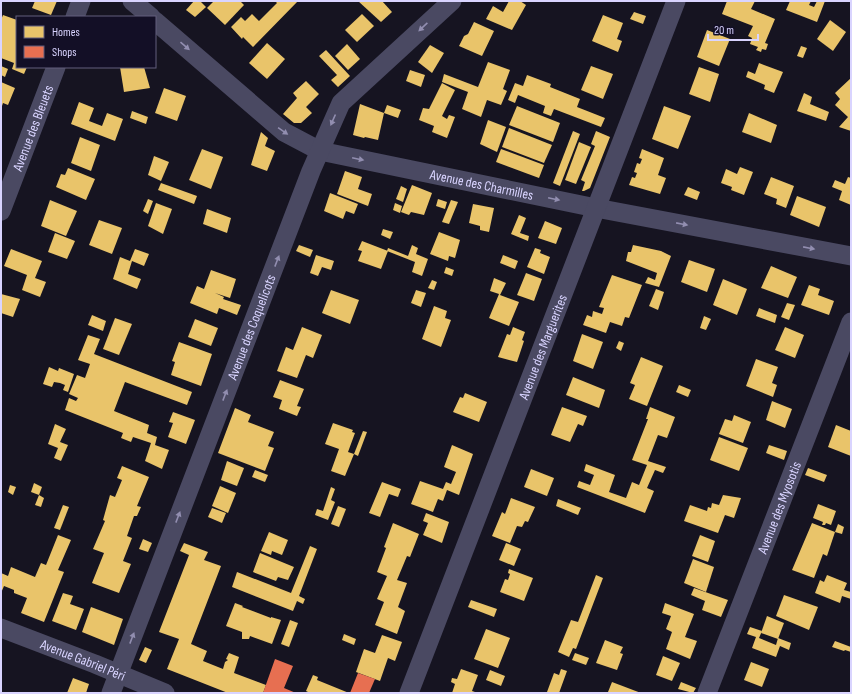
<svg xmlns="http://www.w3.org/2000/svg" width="852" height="694" font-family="'Sofia Sans Condensed',sans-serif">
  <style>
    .homes { fill: #e9c46a }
    .shops { fill: #e76f51 }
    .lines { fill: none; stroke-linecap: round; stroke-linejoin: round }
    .minor { stroke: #4a4962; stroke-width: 19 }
    .oneway { fill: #928eb0 }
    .labels { text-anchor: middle; stroke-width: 4; stroke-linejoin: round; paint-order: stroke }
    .street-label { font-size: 14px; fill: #d9d4ff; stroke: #130f26 }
  </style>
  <rect width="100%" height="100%" fill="#161421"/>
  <g class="homes">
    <polygon points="35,1 57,1 51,15 32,8"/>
    <polygon points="194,1 200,1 206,7 195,17 186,10"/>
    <polygon points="214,1 240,1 244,5 225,25 207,8"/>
    <polygon points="275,1 298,1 253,47 243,37 242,39 231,27 241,17 245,21 252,14 259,21 277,3"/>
    <polygon points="358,1 382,1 392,12 381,22"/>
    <polygon points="509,1 520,1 526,5 512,30 486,19 493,6 503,12"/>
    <polygon points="727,1 755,1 751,9 775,19 765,43 768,44 766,50 762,49 761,52 756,50 758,47 750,44 752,38 748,36 753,26 722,14"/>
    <polygon points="790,1 811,1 809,5 814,7 817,1 825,1 817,22 786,10"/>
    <polygon points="634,12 646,16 643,24 630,19"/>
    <polygon points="362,14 374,26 357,42 345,30"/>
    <polygon points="3,15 17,20 17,67 27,67 24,74 12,69 14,63 1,58 1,20"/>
    <polygon points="603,15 623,23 617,39 622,41 618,52 592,41"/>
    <polygon points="830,20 846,32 833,51 817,39"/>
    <polygon points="474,22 494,31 482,56 459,46 464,36 468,34"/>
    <polygon points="707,30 730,39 719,66 697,57"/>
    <polygon points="267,43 285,59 267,79 249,63"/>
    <polygon points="347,44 360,59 348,70 335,56"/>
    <polygon points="430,45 444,53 432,73 418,62"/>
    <polygon points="801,46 807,48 803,58 797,56"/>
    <polygon points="326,50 350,76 338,87 331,80 337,75 319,56"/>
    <polygon points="488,62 510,70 503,89 507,91 501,105 487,100 481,117 462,109 468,92 442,82 444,74 478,87"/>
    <polygon points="759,63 783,72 774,93 764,89 765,85 746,77 748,71 755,74"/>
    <polygon points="1,66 8,69 5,77 1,75"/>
    <polygon points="591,66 613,74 603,99 581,90"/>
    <polygon points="120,67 144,67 150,88 124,92"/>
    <polygon points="699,67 719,74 710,102 689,94"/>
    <polygon points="410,70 425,75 421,87 406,81"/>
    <polygon points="527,75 551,84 550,87 580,99 577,107 605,118 601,127 554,109 551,116 543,113 545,106 518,95 515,103 508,100 515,83 523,86"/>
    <polygon points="851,78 850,91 851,131 839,127 848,117 835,105 840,99 835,93"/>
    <polygon points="306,81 319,94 306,107 312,113 301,123 294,123 283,114 297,98 293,93"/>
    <polygon points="1,82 15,88 8,105 3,103 1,109"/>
    <polygon points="442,83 455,90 442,116 447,119 449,115 455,117 447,138 432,132 434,126 419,120 423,108 429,109"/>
    <polygon points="164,88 186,96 177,121 155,113"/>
    <polygon points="804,93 812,97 810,104 829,112 826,121 797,111"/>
    <polygon points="79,102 94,108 89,121 102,126 107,113 123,119 115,141 71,124"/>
    <polygon points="360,104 384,113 387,105 401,110 398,118 384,113 378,140 365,137 364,138 353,135"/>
    <polygon points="517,106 560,123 553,142 509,125"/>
    <polygon points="664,106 691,116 678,149 652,139"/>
    <polygon points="132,111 148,117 146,124 130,118"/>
    <polygon points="749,113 777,125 771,143 742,132"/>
    <polygon points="488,120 506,127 497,152 480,144"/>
    <polygon points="509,128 552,145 544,163 502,147"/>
    <polygon points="573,131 580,134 560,186 553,183"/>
    <polygon points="596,131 610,137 590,188 584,191 582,191 585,182 581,180 595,146 591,144"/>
    <polygon points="261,132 268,138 265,146 275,151 267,171 251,165"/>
    <polygon points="80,137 100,145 91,171 71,163"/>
    <polygon points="579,142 591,147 576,184 565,180"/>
    <polygon points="202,149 223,157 211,189 189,180"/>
    <polygon points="501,149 544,165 539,178 496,162"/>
    <polygon points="642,149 664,158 658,175 666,178 660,194 629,185 632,177 635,178 637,173 634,172 637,163 640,164 642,159 639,158"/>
    <polygon points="154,156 169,162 161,181 148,175"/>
    <polygon points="740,167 753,172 744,195 731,190 732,187 721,183 726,169 737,174"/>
    <polygon points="68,168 95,179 86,200 56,187 61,174 65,175"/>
    <polygon points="345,171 362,177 358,189 372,194 368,206 337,194"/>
    <polygon points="771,177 794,186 786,208 776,204 777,199 764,194"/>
    <polygon points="848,177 851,178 851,205 839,200 842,191 832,187 835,180 845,184"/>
    <polygon points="161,183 197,196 194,204 158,190"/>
    <polygon points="412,185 432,193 424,215 411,212 409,215 401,212"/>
    <polygon points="401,186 407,189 403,202 396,199"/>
    <polygon points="688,187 700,192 697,200 684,195"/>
    <polygon points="330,193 358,204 354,214 346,211 343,219 324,211"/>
    <polygon points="797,196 826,207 819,227 790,215"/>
    <polygon points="148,199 153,201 148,214 143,211"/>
    <polygon points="438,199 447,202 445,209 436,206"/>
    <polygon points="50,200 77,211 66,236 41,226"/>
    <polygon points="451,200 458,202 449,224 442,222"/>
    <polygon points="156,203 172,209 163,234 148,226"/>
    <polygon points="395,203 402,206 400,213 393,210"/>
    <polygon points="473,204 494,208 489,232 480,230 480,226 469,223"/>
    <polygon points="207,209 231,218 227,233 203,224"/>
    <polygon points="519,215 526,218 520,233 529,236 528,241 511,234"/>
    <polygon points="99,220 122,228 112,254 89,245"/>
    <polygon points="545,221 562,228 556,244 538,238"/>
    <polygon points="383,229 393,232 390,239 381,235"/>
    <polygon points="439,232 460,240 455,258 449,256 448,261 430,254"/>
    <polygon points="55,233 75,241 67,259 48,252"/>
    <polygon points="362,241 388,251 381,269 358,261 362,251 358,250"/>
    <polygon points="299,245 313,250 310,257 296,251"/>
    <polygon points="412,245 418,248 416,254 428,259 422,276 412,272 415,262 387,251 388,248 408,256"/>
    <polygon points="633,245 661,251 671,256 659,287 645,283 648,277 655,280 657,273 626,261 628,252 631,252"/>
    <polygon points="535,248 541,250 540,253 550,257 544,274 527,267"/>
    <polygon points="11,249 42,261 35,278 46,282 40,297 22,290 27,275 4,266"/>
    <polygon points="135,249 149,254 144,266 132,261 128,274 141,279 137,289 113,279 120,257 130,261"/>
    <polygon points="316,255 334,261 331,270 322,267 318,276 310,273"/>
    <polygon points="503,255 518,261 515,269 500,263"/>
    <polygon points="689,260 715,269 707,292 681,282"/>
    <polygon points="771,266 797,277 788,298 761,288"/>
    <polygon points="446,267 454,270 452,276 444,273"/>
    <polygon points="211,270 236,279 230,298 215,293 224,297 223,299 241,305 237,315 219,308 217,314 190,303 197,286 204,289"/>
    <polygon points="526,273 542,279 534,301 517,295"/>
    <polygon points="612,275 642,285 629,318 625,317 622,326 610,322 606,333 583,325 587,315 592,317 593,311 602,314 604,308 599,307"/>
    <polygon points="494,278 506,283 500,295 519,302 509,326 489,318 499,294 490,291"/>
    <polygon points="723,279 747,289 737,315 713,305"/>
    <polygon points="432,280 437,282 434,290 428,288"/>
    <polygon points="809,285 820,289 818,295 834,301 829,315 801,305"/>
    <polygon points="656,289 664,292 658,310 649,306"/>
    <polygon points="331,290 359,300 350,324 322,313"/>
    <polygon points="416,290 426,293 421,307 411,303"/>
    <polygon points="1,294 20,299 13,317 1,313"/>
    <polygon points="787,303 795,305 789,320 781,317"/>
    <polygon points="434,306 447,311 445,318 451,320 441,347 422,339"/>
    <polygon points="759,308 777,315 775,323 756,316"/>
    <polygon points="92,315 106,321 103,331 88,325"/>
    <polygon points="704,316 711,319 706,330 700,328"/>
    <polygon points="115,318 132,324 119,355 103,349"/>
    <polygon points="195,319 218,328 211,346 188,337"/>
    <polygon points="302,327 322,335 313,358 306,355 297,378 277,371 286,347 293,350"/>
    <polygon points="513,327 525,332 522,340 524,341 517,362 498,357 507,334 510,335"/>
    <polygon points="785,327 804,335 795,358 775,350"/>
    <polygon points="582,334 603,342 593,369 573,361"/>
    <polygon points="88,335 100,339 94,354 192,392 187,405 125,382 114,411 149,425 147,433 157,437 155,445 169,450 162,469 145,461 151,443 133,437 131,442 121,438 123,433 65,410 69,398 76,401 78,398 69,394 77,375 85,378 90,364 78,360"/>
    <polygon points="619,341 624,343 621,351 616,348"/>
    <polygon points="179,342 212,354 201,386 171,375 175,362 172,361"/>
    <polygon points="641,357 663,366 647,406 629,399 635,385 630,383"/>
    <polygon points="756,359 778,367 772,383 777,385 773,397 746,386"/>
    <polygon points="49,367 58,371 59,368 74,374 68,392 63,390 65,385 60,383 54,382 52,387 43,384"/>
    <polygon points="573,377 605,390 599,408 566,395"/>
    <polygon points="280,380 304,389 297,406 301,407 297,416 279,409 282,400 273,397"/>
    <polygon points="679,385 691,390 688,397 676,392"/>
    <polygon points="465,393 487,402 479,422 453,412 460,397 463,398"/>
    <polygon points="772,401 792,409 785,428 766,420"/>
    <polygon points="562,407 587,416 583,426 578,424 570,442 551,435"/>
    <polygon points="650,407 675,417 667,438 658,435 648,461 666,467 663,473 655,470 647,488 654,491 645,513 577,487 579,481 590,485 594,475 584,471 586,464 615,475 609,492 626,498 632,482 639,485 647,465 632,460 648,419 646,419"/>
    <polygon points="235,408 251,415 248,422 274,432 268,446 274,448 265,471 218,453"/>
    <polygon points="173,412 195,420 186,444 168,437 173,423 169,422"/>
    <polygon points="734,415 751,422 743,443 719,434 725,419 732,421"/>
    <polygon points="333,423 353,430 352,432 355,433 348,452 354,454 345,476 331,471 339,449 325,444"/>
    <polygon points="55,424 66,429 60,442 68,445 61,461 54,458 58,448 48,444"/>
    <polygon points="836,425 851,431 851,456 828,447"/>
    <polygon points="363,431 367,432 358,456 354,454"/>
    <polygon points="719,437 748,448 739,471 710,460"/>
    <polygon points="452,445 473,454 459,495 447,490 443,501 438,499 433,512 411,504 420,481 443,489 446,482 451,484 456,472 444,467"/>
    <polygon points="769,445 787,451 784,460 766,453"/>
    <polygon points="227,461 244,468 237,486 221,480"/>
    <polygon points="122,466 149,477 137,506 141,507 137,516 134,516 127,536 132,538 123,561 131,564 119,593 92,583 104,553 93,549 105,521 103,520 110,495 115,497 122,480 117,478"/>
    <polygon points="808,468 827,475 824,482 805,475"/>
    <polygon points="531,469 554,478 547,496 524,487"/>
    <polygon points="255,470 268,475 265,482 252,477"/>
    <polygon points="382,482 401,489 398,497 389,494 380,517 369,513"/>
    <polygon points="34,483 42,487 39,495 31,492"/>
    <polygon points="10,485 16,487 13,495 8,492"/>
    <polygon points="220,486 236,493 228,513 212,506"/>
    <polygon points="331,487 335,489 331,500 335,502 328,520 315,515 317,509 323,511"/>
    <polygon points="39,495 44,498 41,507 35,505"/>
    <polygon points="723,495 741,498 734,518 725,515 718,533 684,521 690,505 707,511 708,507 711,508 712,503 719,505"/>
    <polygon points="511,498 535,507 528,522 525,521 522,527 517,526 510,543 492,536 502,512 505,514"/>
    <polygon points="558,499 581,508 578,515 556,506"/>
    <polygon points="818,504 836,511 831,525 826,523 825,525 822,525 823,522 813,518"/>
    <polygon points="63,505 69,507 60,530 54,528"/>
    <polygon points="338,506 346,509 339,527 331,524"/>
    <polygon points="212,508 226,513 222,523 208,517"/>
    <polygon points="426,513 449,522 442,543 423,535 428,523 423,521"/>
    <polygon points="393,523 419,534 410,557 407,556 397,580 407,583 398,607 405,611 397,634 375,625 384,602 377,599 387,576 377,572 386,548 384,547"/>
    <polygon points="812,523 835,532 827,556 823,554 814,578 792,570"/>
    <polygon points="838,524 844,527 842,534 835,532"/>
    <polygon points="269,532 288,540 282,555 272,551 271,555 261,551"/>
    <polygon points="58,535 71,540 58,570 64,572 44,622 21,613 27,598 14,593 14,590 4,586 1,593 1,573 8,576 11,567 35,577 41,563 46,565"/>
    <polygon points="700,535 715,541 708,562 692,556"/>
    <polygon points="143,539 152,543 148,552 139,549"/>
    <polygon points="184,543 208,552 204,560 221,566 191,644 207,651 203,661 223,669 225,662 228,660 226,659 229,653 239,657 234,673 266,685 263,693 228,693 167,669 179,639 159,632 189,555 180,551"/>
    <polygon points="506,543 521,549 514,566 499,560"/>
    <polygon points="310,546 317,549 299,596 305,599 303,604 297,601 293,611 232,587 237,572 291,593"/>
    <polygon points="260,553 294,567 288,580 278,577 276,581 253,572"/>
    <polygon points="693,559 714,567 706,592 684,583"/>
    <polygon points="509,569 533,578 524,601 500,592 505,579 508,580 510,574 508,573"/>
    <polygon points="596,575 603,578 576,649 573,648 569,657 558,652 571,620 578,622"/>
    <polygon points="827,575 847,583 844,590 851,592 851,599 842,596 840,603 815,593 820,580 824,582"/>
    <polygon points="694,588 728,600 721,617 702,610 705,601 691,595"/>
    <polygon points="63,593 73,596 70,604 84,609 76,630 52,621"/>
    <polygon points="784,595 818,607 809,630 776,616"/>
    <polygon points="471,600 497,609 494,617 468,607"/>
    <polygon points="235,603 243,606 242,607 271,618 271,617 281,620 272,644 250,636 249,639 242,639 242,632 226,626"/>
    <polygon points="665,603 694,614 685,637 697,641 690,659 666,649 672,632 666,629 671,616 662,613"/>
    <polygon points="91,607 123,619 114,645 82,632"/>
    <polygon points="767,616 784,623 778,639 761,633"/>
    <polygon points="290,620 298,623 289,647 281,644"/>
    <polygon points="750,627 762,631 759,638 776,645 778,638 791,643 789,650 780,646 776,657 752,648 756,637 747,634"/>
    <polygon points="486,629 510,638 498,668 474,659"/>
    <polygon points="344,634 356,639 354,645 342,640"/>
    <polygon points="382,635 402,642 395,661 388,658 380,681 356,672 364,649 375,653"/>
    <polygon points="605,640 623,647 620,653 623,654 617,670 596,663"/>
    <polygon points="835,641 851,647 851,652 845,650 844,651 832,647"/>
    <polygon points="145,647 152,650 146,663 139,660"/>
    <polygon points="575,653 589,658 586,665 572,660"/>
    <polygon points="663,656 680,663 672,681 656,675"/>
    <polygon points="751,662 769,669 762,687 744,680"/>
    <polygon points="461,669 478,675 472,691 478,693 452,693 455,684 451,682 452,678 457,679"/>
    <polygon points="561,669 567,671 559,693 547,692 554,673 559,675"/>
    <polygon points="490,670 505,676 501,686 486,680"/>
    <polygon points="313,675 318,677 317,680 349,693 310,693 306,691"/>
    <polygon points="73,678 89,684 86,693 67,693"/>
    <polygon points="612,682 641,693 608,692"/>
    <polygon points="681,682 696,688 693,693 678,689"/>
  </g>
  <g class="shops">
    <polygon points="275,659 293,666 284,688 296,693 263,693"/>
    <polygon points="358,673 375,679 369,693 350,693"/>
  </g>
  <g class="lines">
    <g class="minor">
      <polyline points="132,1 151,17"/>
      <polyline points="75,17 81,1"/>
      <path id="s1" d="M 155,21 L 284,132 L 320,151 L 596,208 L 851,256"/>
      <path id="s2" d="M 1,211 L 56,67"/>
      <path id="s3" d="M 1,628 L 95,664 L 165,693"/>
      <path id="s4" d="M 111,693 L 311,171 L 341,103 L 452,1"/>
      <path id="s5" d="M 409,693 L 676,1"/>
      <path id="s6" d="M 707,693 L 851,322"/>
    </g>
  </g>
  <defs><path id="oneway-solid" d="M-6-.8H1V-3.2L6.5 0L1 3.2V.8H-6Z"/></defs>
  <g class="oneway">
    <use href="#oneway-solid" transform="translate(423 27) rotate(137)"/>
    <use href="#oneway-solid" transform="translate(185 46) rotate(41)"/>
    <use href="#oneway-solid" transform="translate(333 120) rotate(114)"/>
    <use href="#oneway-solid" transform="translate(283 131) rotate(35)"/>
    <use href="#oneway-solid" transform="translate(358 159) rotate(12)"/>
    <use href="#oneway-solid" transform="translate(554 199) rotate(12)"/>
    <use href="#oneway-solid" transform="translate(682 224) rotate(11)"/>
    <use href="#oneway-solid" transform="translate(809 248) rotate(11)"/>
    <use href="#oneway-solid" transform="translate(277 261) rotate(-69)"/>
    <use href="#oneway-solid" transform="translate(225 395) rotate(-69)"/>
    <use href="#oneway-solid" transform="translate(178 517) rotate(-69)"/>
    <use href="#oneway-solid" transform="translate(132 638) rotate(-69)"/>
  </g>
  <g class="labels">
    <g class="street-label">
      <text dy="5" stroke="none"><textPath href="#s2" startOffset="89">Avenue des Bleuets</textPath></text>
      <text dy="5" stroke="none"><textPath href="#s1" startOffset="376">Avenue des Charmilles</textPath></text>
      <text dy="5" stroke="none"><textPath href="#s4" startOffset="392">Avenue des Coquelicots</textPath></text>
      <text dy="5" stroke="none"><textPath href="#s5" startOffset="371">Avenue des Marguerites</textPath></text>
      <text dy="5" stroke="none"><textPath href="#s6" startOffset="199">Avenue des Myosotis</textPath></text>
      <text dy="5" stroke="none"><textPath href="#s3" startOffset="88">Avenue Gabriel Péri</textPath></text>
    </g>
  </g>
  <rect width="852" height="694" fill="none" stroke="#d9d4ff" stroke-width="4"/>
  <rect x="16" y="16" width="140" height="52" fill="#130f26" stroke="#625e7d"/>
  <rect x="24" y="26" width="20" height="12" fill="#e9c46a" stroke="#625e7d"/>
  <text x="52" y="36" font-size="12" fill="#d9d4ff">Homes</text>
  <rect x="24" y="46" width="20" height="12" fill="#e76f51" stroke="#625e7d"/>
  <text x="52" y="56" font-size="12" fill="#d9d4ff">Shops</text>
  <path d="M708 34v6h50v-6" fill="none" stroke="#d9d4ff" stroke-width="2"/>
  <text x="714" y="34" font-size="12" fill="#d9d4ff" stroke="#130f26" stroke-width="3" paint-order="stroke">20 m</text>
</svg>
